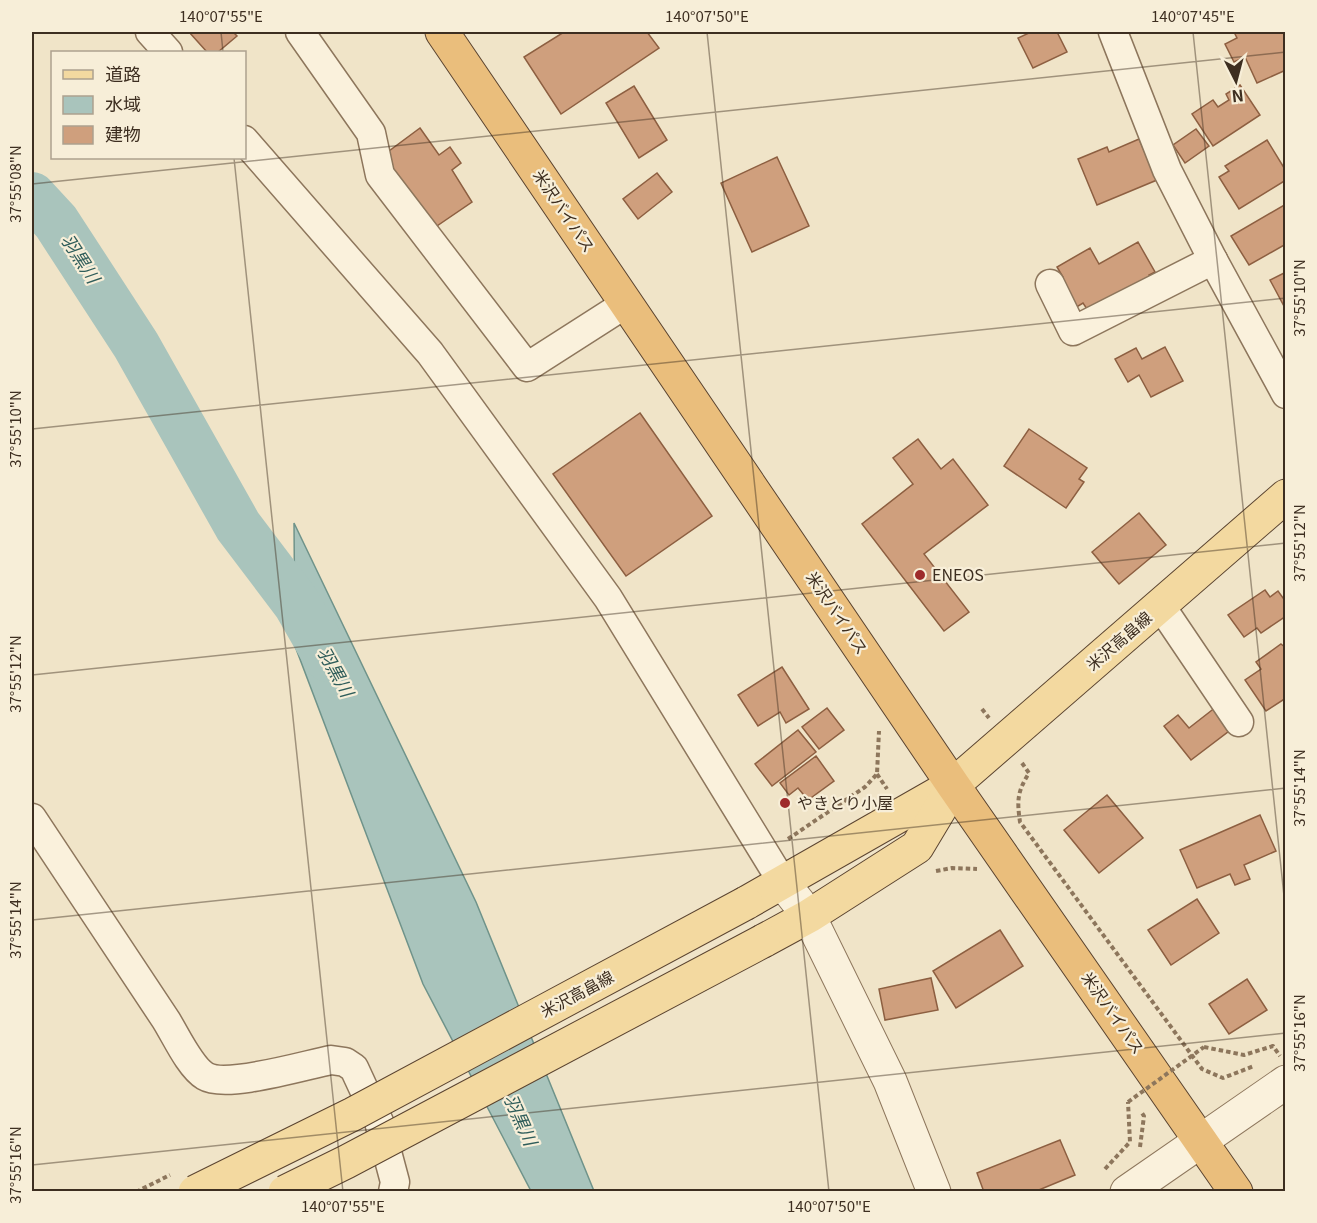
<svg xmlns="http://www.w3.org/2000/svg" width="1317" height="1223" font-family="Georgia,'Noto Sans JP',serif">
  <style>
    .water { fill: #a9c4bc; stroke: #6f938a; stroke-width: 1.5 }
    .lines { fill: none; stroke-linecap: round; stroke-linejoin: round }
    .river { stroke: #a9c4bc; stroke-width: 48 }
    .building { fill: #cf9f7d; stroke: #8d5f41; stroke-width: 1.5 }
    .minor-casing { stroke: #8d765c; stroke-width: 31 }
    .tertiary-casing { stroke: #8d765c; stroke-width: 35 }
    .primary-casing { stroke: #5b4430; stroke-width: 35 }
    .trunk-casing { stroke: #5b4430; stroke-width: 35 }
    .path { stroke: #8d765c; stroke-width: 4; stroke-dasharray: 4.5 3; stroke-linecap: butt }
    .minor { stroke: #faf1dc; stroke-width: 28 }
    .tertiary { stroke: #faf1dc; stroke-width: 33 }
    .primary { stroke: #f3d9a0; stroke-width: 33 }
    .trunk { stroke: #eabe7c; stroke-width: 33 }
    .primary-bridge-casing { stroke: #5b4430; stroke-width: 35; stroke-linecap: butt }
    .path-bridge { stroke: #8d765c; stroke-width: 4; stroke-dasharray: 4.5 3; stroke-linecap: butt }
    .primary-bridge { stroke: #f3d9a0; stroke-width: 33 }
    .ticks { fill: none; stroke: #3d2e20; stroke-width: 1.5; stroke-opacity: 0.45 }
    .poi-dot { fill: #9e2a2b; stroke: #f7eed8; stroke-width: 2 }
    .labels { text-anchor: middle; stroke-width: 4.5; stroke-linejoin: round; paint-order: stroke }
    .street-label { font-size: 16px; fill: #3d2e20; stroke: #f7eed8 }
    .poi-label { font-size: 16px; fill: #3d2e20; stroke: #f7eed8; text-anchor: start }
    .water-label { font-size: 18px; font-style: italic; fill: #2f5d5a; stroke: #f7eed8 }
    .neatline { fill: none; stroke: #3d2e20; stroke-width: 2 }
    .ticks-label { font-size: 15px; text-anchor: middle; fill: #3d2e20 }
  </style>
  <rect width="100%" height="100%" fill="#f0e4c8"/>
  <polygon class="water" points="294,523 476,902 594,1191 531,1191 423,984 295,646"/>
  <g class="lines">
    <polyline class="river" points="32,196 56,222 136,345 238,526 297,604 328,658"/>
  </g>
  <g class="building">
    <polygon points="189,32 233,32 237,36 218,52 207,52"/>
    <polygon points="564,32 647,32 659,48 561,114 524,57"/>
    <polygon points="1031,32 1057,32 1067,52 1033,68 1018,38"/>
    <polygon points="1234,32 1286,32 1286,70 1257,83 1245,57 1234,62 1225,44 1237,38"/>
    <polygon points="1240,85 1260,115 1213,146 1192,114 1213,100 1218,107 1229,100 1226,94"/>
    <polygon points="634,86 667,140 639,158 606,103"/>
    <polygon points="420,128 439,155 450,147 461,163 452,170 472,202 431,230 381,157"/>
    <polygon points="1196,129 1209,146 1185,163 1173,145"/>
    <polygon points="1139,139 1157,180 1097,205 1078,159 1107,147 1109,152"/>
    <polygon points="1267,140 1286,171 1286,180 1239,209 1219,177 1229,171 1225,166"/>
    <polygon points="777,157 809,226 752,252 721,183"/>
    <polygon points="657,173 672,192 638,219 623,199"/>
    <polygon points="1286,204 1286,244 1249,265 1231,236"/>
    <polygon points="1138,242 1155,272 1149,275 1151,279 1087,309 1083,303 1075,308 1059,280 1063,277 1057,267 1090,248 1099,264"/>
    <polygon points="1286,272 1286,308 1285,308 1270,280"/>
    <polygon points="1165,347 1183,381 1151,397 1139,375 1128,382 1115,359 1136,348 1142,359"/>
    <polygon points="640,413 712,516 626,576 553,474"/>
    <polygon points="1029,429 1087,468 1079,479 1084,482 1066,508 1004,466"/>
    <polygon points="918,439 941,469 953,459 988,505 924,554 969,612 944,631 862,524 913,484 893,458"/>
    <polygon points="1139,513 1166,545 1119,584 1092,552"/>
    <polygon points="1265,590 1270,597 1278,591 1286,602 1286,616 1261,633 1257,628 1244,637 1228,615"/>
    <polygon points="1281,644 1286,648 1286,698 1266,711 1245,680 1261,669 1256,662"/>
    <polygon points="782,667 809,709 786,723 780,712 758,726 738,695"/>
    <polygon points="1216,707 1233,728 1191,760 1164,726 1178,715 1189,728"/>
    <polygon points="827,708 844,730 819,749 802,727"/>
    <polygon points="798,730 816,752 772,786 755,764"/>
    <polygon points="816,756 834,781 808,800 798,788 789,795 780,783"/>
    <polygon points="1107,795 1143,838 1099,873 1064,830"/>
    <polygon points="1260,815 1276,851 1244,865 1250,879 1235,885 1230,874 1197,888 1180,850"/>
    <polygon points="1197,899 1219,933 1171,965 1148,930"/>
    <polygon points="1000,930 1023,966 956,1008 933,971"/>
    <polygon points="931,978 938,1010 885,1020 879,989"/>
    <polygon points="1247,979 1267,1010 1229,1034 1209,1004"/>
    <polygon points="1060,1140 1075,1175 1034,1192 984,1192 977,1173"/>
  </g>
  <g class="lines">
    <defs>
      <g id="minor">
        <polyline points="150,32 168,52"/>
        <polyline points="300,32 371,133 380,175 527,367 627,303"/>
        <polyline points="1113,32 1167,170 1213,260 1286,394"/>
        <polyline points="244,140 430,353 608,598 783,883"/>
        <polyline points="1050,284 1073,331 1213,260"/>
        <polyline points="1160,605 1239,722"/>
        <path d="M 32,818 C 77,885 121,953 166,1020 C 176,1036 190,1067 205,1076 C 226,1089 305,1065 331,1060 L 345,1062 L 354,1068 L 379,1122 L 395,1182 L 393,1192"/>
      </g>
      <g id="tertiary">
        <polyline points="783,883 809,916 890,1081 934,1192"/>
        <polyline points="1127,1192 1286,1082"/>
      </g>
      <g id="primary">
        <polyline points="746,903 953,785 1286,496"/>
        <polyline points="763,941 809,916 917,847 953,787"/>
      </g>
      <polyline id="trunk" points="442,32 953,785 1236,1192"/>
    </defs>
    <use href="#minor" class="minor-casing"/>
    <use href="#tertiary" class="tertiary-casing"/>
    <use href="#primary" class="primary-casing"/>
    <use href="#trunk" class="trunk-casing"/>
    <g class="path">
      <polyline points="982,709 989,718"/>
      <path d="M 1022,763 L 1029,773 C 1017,792 1017,801 1020,822 L 1202,1069 L 1223,1078 L 1254,1066"/>
      <polyline points="877,774 887,789"/>
      <polyline points="788,839 865,787 877,774 879,731"/>
      <polyline points="936,871 952,868 977,869"/>
      <polyline points="1204,1047 1244,1055 1273,1046 1280,1056"/>
      <polyline points="1140,1147 1144,1116 1142,1113"/>
      <polyline points="1105,1169 1130,1142 1128,1102"/>
    </g>
    <use href="#minor" class="minor"/>
    <use href="#tertiary" class="tertiary"/>
    <use href="#primary" class="primary"/>
    <use href="#trunk" class="trunk"/>
    <defs>
      <g id="primary-bridge">
        <polyline points="195,1192 353,1114 746,903"/>
        <polyline points="285,1192 346,1162 763,941"/>
      </g>
    </defs>
    <use href="#primary-bridge" class="primary-bridge-casing"/>
    <g class="path-bridge">
      <polyline points="1128,1102 1204,1047"/>
      <polyline points="136,1192 170,1175"/>
    </g>
    <use href="#primary-bridge" class="primary-bridge"/>
  </g>
  <path class="ticks" d="M 221,32 L 223,52M 707,32 L 829,1192M 1193,32 L 1286,915M 234,158 L 343,1192M 32,184 L 1286,52M 32,429 L 1286,298M 32,675 L 1286,543M 32,920 L 1286,788M 32,1165 L 1286,1033"/>
  <g class="poi-dot">
    <circle cx="920" cy="575" r="6"/>
    <circle cx="785" cy="803" r="6"/>
  </g>
  <g class="labels">
    <g class="street-label">
      <text transform="translate(564 211) rotate(56)" y="6">米沢バイパス</text>
      <text transform="translate(837 613) rotate(56)" y="6">米沢バイパス</text>
      <text transform="translate(1119 641) rotate(-41)" y="6">米沢高畠線</text>
      <text transform="translate(577 994) rotate(-28)" y="6">米沢高畠線</text>
      <text transform="translate(1113 1013) rotate(55)" y="6">米沢バイパス</text>
    </g>
    <g class="poi-label">
      <text x="932" y="581">ENEOS</text>
      <text x="797" y="809">やきとり小屋</text>
    </g>
    <g class="water-label">
      <text transform="translate(80 259) rotate(57)" y="6">羽黒川</text>
      <text transform="translate(335 672) rotate(61)" y="6">羽黒川</text>
      <text transform="translate(520 1120) rotate(66)" y="6">羽黒川</text>
    </g>
  </g>
  <rect width="1317" height="1223" fill="none" stroke="#f7eed8" stroke-width="66"/>
  <rect x="51" y="51" width="195" height="108" fill="#f7eed8" stroke="#ada18e" stroke-width="1.5"/>
  <rect x="63" y="70" width="30" height="9" fill="#f3d9a0" stroke="#ada18e" stroke-width="1.5"/>
  <text x="105" y="81" font-size="18" fill="#3d2e20">道路</text>
  <rect x="63" y="96" width="30" height="18" fill="#a9c4bc" stroke="#ada18e" stroke-width="1.5"/>
  <text x="105" y="111" font-size="18" fill="#3d2e20">水域</text>
  <rect x="63" y="126" width="30" height="18" fill="#cf9f7d" stroke="#ada18e" stroke-width="1.5"/>
  <text x="105" y="141" font-size="18" fill="#3d2e20">建物</text>
  <g transform="translate(1236 81) rotate(174)" stroke="#f7eed8" stroke-width="4.5" paint-order="stroke">
  <path d="M0-4.5L10 22L0 15L-10 22Z" fill="#3d2e20"/>
  <text y="-9" font-size="16" font-weight="bold" text-anchor="middle" fill="#3d2e20">N</text>
  </g>
  <rect x="33" y="33" width="1251" height="1157" class="neatline"/>
  <g class="ticks-label">
    <text x="221" y="22">140°07'55"E</text>
    <text x="707" y="22">140°07'50"E</text>
    <text x="1193" y="22">140°07'45"E</text>
    <text transform="translate(16 184) rotate(-90)" y="5">37°55'08"N</text>
    <text transform="translate(1300 298) rotate(-90)" y="5">37°55'10"N</text>
    <text transform="translate(16 429) rotate(-90)" y="5">37°55'10"N</text>
    <text transform="translate(1300 543) rotate(-90)" y="5">37°55'12"N</text>
    <text transform="translate(16 674) rotate(-90)" y="5">37°55'12"N</text>
    <text transform="translate(1300 788) rotate(-90)" y="5">37°55'14"N</text>
    <text transform="translate(16 920) rotate(-90)" y="5">37°55'14"N</text>
    <text transform="translate(1300 1033) rotate(-90)" y="5">37°55'16"N</text>
    <text transform="translate(16 1165) rotate(-90)" y="5">37°55'16"N</text>
    <text x="343" y="1212">140°07'55"E</text>
    <text x="829" y="1212">140°07'50"E</text>
  </g>
</svg>
